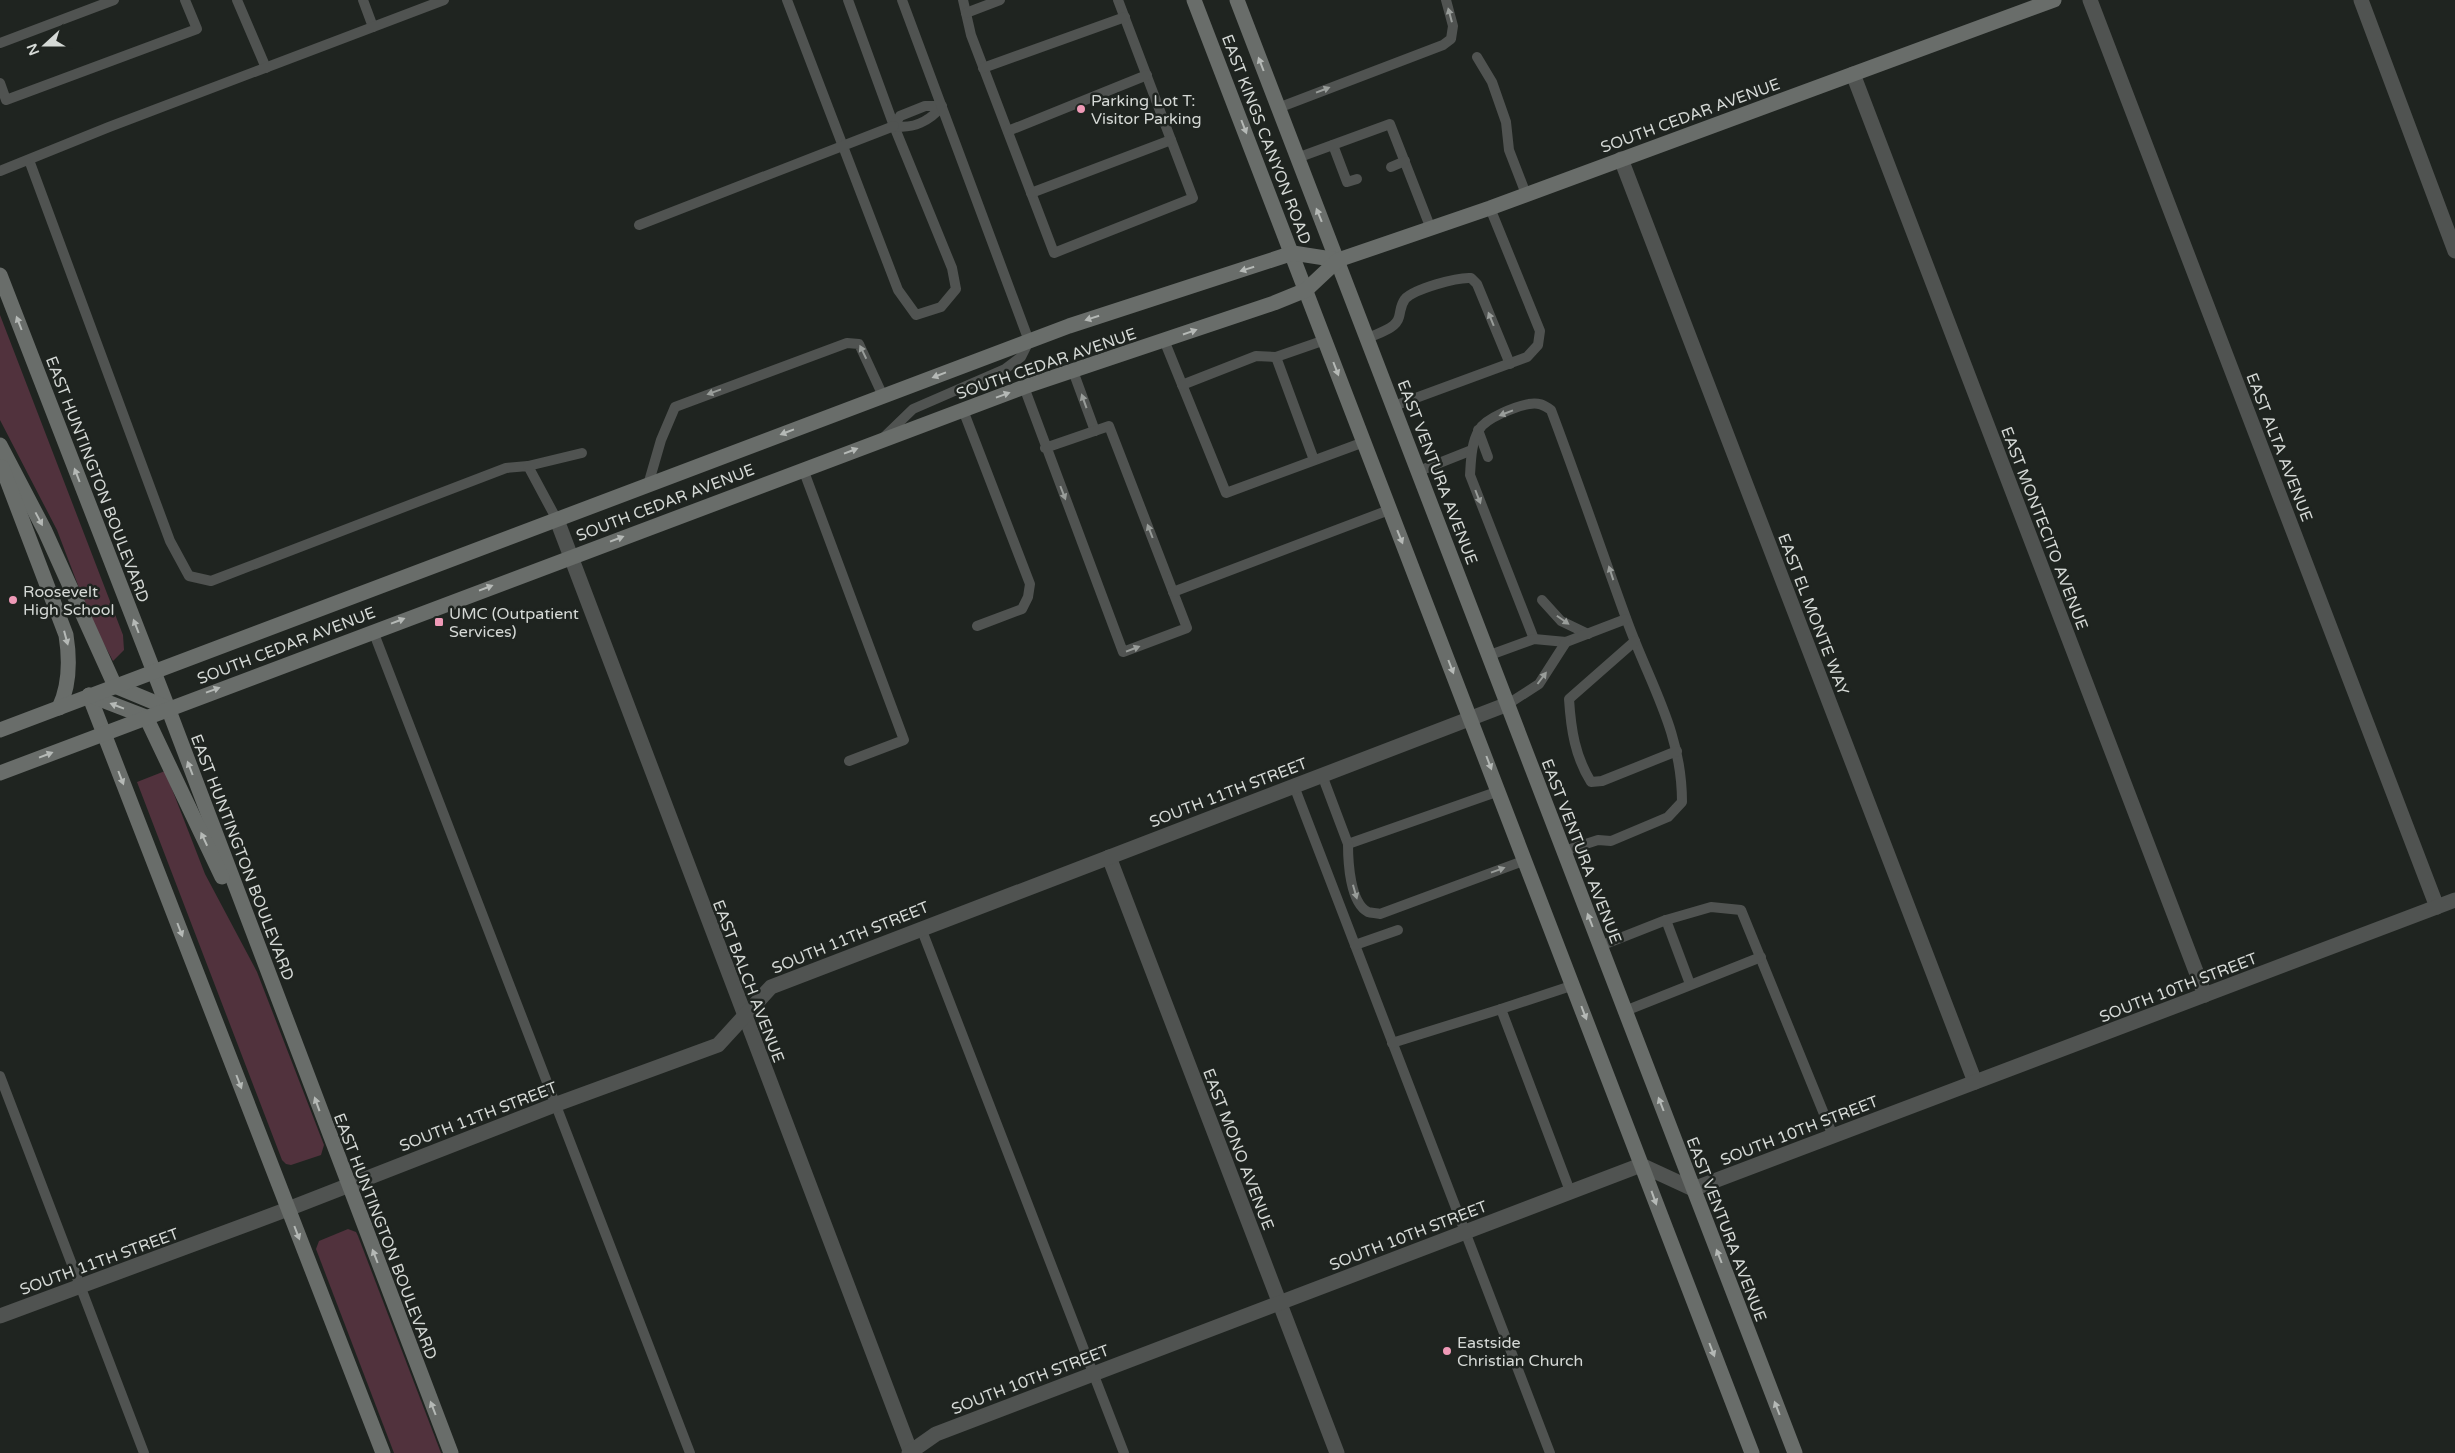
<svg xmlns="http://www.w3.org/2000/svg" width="2455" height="1453" font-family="'Varela Round',sans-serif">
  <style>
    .green { fill: #51323d }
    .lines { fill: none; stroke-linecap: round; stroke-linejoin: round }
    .lane { stroke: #505351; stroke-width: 10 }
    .street { stroke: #505351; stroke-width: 15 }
    .secondary { stroke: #696d6a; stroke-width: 15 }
    .oneway { fill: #999d9a }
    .oneway2 { fill: #b5b9b6 }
    .poi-dot { fill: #ef9ab7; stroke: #1f2420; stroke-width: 2 }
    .labels { text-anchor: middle; stroke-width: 5; stroke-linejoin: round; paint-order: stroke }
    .poi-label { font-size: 16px; fill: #d5d9d6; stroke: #1f2420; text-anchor: start }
    .street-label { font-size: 16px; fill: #d5d9d6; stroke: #1f2420 }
  </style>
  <rect width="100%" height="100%" fill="#1f2420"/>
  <g class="green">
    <polygon points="0,315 123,635 124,650 113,661 92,622 57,530 0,420"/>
    <polygon points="165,771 205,874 257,972 324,1145 321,1155 291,1165 286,1164 282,1160 137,782"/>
    <polygon points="348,1229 356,1232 358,1236 441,1453 394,1453 316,1249 319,1241"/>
  </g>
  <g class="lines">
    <g class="lane">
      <polyline points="237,0 266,68"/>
      <polyline points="363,0 373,27"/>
      <polyline points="787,0 898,290 916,315 941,307 956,289 952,268 894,126 848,0"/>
      <polyline points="963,0 971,35 1054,253 1193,198 1118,0"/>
      <polyline points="966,13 1000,0"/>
      <polyline points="0,43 114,0"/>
      <polyline points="1477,57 1492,82 1506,122 1509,150 1526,194"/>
      <polyline points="983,68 1125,17"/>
      <polyline points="0,83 6,100 197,29 185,0"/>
      <path d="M 925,106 L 942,106 C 930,121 913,129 894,126 L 900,116 Z"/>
      <polyline points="1278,108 1443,45 1451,39 1453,26 1446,0"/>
      <polyline points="1008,131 1147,75"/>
      <polyline points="1333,145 1347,182 1357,179"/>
      <polyline points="1297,158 1390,124 1431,229"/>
      <polyline points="29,160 170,541 189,576 211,581 506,468 528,466 557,520"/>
      <polyline points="1391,167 1405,161"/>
      <polyline points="0,171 109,127 444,0"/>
      <polyline points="1031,193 1171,140"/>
      <polyline points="639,225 894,126"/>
      <path d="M 1368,338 C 1378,333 1396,329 1399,317 C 1401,310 1400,306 1405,299 C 1414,289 1457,277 1471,278 L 1477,284 L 1510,364"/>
      <polyline points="1164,340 1226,493 1364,442"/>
      <polyline points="1276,357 1314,460"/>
      <polyline points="1073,371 1095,431"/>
      <polyline points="1182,385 1256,356 1276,357 1325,340"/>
      <polyline points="1024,387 1123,652 1187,628 1109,426 1045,448"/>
      <polyline points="1394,406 1527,357 1538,345 1540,331 1490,208"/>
      <polyline points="963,410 1030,584 1028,597 1022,609 977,626"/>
      <polyline points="1478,430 1488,457"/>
      <polyline points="883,438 913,409 1005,369 1021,357 1029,341 902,0"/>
      <polyline points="528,466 582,453"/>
      <polyline points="803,469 904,740 849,761"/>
      <polyline points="1419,471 1472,450"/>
      <polyline points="648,485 661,440 675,407 847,343 859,344 883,396"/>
      <polyline points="1173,592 1389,510"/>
      <polyline points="1542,600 1561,621 1588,634"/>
      <polyline points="373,631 690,1453"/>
      <path d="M 1534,639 L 1470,475 C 1471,461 1471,443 1479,430 C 1485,418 1517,406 1529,404 C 1538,402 1544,405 1551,410 C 1577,479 1601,549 1626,618 C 1649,683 1682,731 1682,802 L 1668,817 L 1611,841 L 1598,840 L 1564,851"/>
      <path d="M 1635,641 L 1569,699 C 1571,730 1575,756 1591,782 L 1602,781 L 1677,751"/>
      <polyline points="1490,655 1534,639 1566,642 1626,619"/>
      <polyline points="1508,704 1539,684 1566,642"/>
      <polyline points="1322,775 1348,844 1499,791"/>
      <polyline points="1294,786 1550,1453"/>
      <path d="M 1348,844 C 1348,862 1350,903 1368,912 C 1371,913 1377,913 1380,914 L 1526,860"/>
      <polyline points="1666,920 1690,984"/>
      <polyline points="921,928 1124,1453"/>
      <polyline points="1355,945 1398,930"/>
      <polyline points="1600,946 1666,920 1711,907 1741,910 1833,1136"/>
      <polyline points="1625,1011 1761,957"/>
      <polyline points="1392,1043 1501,1009"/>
      <polyline points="0,1076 144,1453"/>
      <polyline points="1570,1191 1501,1009 1574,985"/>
    </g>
    <g class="street">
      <polyline points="2090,0 2437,907"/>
      <polyline points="2361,0 2455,251"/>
      <polyline points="1853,74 2205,995"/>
      <polyline points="1621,159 1975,1082"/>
      <polyline points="557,520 911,1453"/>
      <polyline points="1109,857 1337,1453"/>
      <polyline points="0,1316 288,1209 557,1104 718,1045 771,987 1508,704"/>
      <polyline points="909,1453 936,1434 1641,1165 1693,1189 2455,900"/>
    </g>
    <g class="secondary">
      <polyline points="1194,0 1752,1453"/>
      <polyline points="1237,0 1795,1453"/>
      <polyline points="0,275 168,708 451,1453"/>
      <polyline points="0,445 45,531 115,686 168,708"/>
      <path d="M 2,467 L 66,635 C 70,660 70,685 59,708"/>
      <polyline points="89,695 383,1453"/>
      <polyline points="89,695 146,717 222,877"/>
      <polyline points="0,730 1069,326 1293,253 1338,260"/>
      <polyline points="0,773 1024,387 1274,303 1306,290 1338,260 1490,208 2054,0"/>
    </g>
  </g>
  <defs><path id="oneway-solid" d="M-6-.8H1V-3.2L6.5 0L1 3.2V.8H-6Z" transform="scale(1.25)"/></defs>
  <g class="oneway">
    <use href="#oneway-solid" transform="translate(1450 15) rotate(-105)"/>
    <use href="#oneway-solid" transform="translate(1323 90) rotate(-21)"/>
    <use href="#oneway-solid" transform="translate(1491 319) rotate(-112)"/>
    <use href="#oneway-solid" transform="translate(863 352) rotate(-116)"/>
    <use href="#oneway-solid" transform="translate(714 392) rotate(160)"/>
    <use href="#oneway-solid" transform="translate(1084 401) rotate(-110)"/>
    <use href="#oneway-solid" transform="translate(1506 413) rotate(159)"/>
    <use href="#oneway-solid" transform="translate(1063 493) rotate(69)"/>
    <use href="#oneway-solid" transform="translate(1478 497) rotate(69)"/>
    <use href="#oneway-solid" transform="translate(1150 531) rotate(-111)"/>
    <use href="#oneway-solid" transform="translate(1611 573) rotate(-108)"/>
    <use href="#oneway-solid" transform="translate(1563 620) rotate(35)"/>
    <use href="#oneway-solid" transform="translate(1133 649) rotate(-21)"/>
    <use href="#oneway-solid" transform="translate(1542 678) rotate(-53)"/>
    <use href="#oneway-solid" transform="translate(1498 870) rotate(-20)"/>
    <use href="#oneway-solid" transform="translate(1355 892) rotate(74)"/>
  </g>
  <g class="oneway2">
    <use href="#oneway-solid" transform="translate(1261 64) rotate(-111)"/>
    <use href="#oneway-solid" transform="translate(1244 127) rotate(69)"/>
    <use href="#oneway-solid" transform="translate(1319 215) rotate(-112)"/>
    <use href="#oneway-solid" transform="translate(1247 269) rotate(163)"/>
    <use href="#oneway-solid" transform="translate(1092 318) rotate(162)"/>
    <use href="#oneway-solid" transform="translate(19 323) rotate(-111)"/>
    <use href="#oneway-solid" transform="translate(1190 332) rotate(-19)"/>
    <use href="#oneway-solid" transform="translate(1336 369) rotate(69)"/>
    <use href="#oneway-solid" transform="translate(939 375) rotate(159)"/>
    <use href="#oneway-solid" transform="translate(1003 395) rotate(-20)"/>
    <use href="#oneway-solid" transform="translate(787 432) rotate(159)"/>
    <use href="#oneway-solid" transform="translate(851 451) rotate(-21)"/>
    <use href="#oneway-solid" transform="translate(77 475) rotate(-111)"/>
    <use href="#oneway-solid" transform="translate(39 519) rotate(62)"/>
    <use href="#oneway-solid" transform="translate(1400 537) rotate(68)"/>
    <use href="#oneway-solid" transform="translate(617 539) rotate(-21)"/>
    <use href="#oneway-solid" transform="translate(486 588) rotate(-21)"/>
    <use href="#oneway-solid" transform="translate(398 621) rotate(-21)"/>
    <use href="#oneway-solid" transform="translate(136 626) rotate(-111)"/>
    <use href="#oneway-solid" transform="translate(66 638) rotate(75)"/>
    <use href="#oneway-solid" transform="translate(1451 667) rotate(69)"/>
    <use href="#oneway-solid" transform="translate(213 690) rotate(-20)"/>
    <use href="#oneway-solid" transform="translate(117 706) rotate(-159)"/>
    <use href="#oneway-solid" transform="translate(46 755) rotate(-21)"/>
    <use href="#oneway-solid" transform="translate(1489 763) rotate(69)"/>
    <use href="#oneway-solid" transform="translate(190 768) rotate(-111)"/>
    <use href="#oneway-solid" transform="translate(121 778) rotate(69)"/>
    <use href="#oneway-solid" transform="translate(204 839) rotate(-115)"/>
    <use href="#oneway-solid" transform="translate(1590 920) rotate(-111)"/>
    <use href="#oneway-solid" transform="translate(180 930) rotate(69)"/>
    <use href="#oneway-solid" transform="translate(1584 1013) rotate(69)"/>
    <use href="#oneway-solid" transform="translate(239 1082) rotate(69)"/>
    <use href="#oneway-solid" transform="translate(317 1104) rotate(-110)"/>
    <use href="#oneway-solid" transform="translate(1661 1104) rotate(-111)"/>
    <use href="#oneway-solid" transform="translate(1654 1198) rotate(70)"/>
    <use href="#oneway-solid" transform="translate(297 1233) rotate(69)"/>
    <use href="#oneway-solid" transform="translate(375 1256) rotate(-111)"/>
    <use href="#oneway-solid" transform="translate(1719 1256) rotate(-111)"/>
    <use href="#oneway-solid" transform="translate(1712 1350) rotate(69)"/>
    <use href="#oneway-solid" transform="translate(433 1408) rotate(-111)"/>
    <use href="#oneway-solid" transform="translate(1777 1408) rotate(-111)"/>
  </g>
  <g class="poi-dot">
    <circle cx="1081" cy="109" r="5"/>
    <circle cx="13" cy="600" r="5"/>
    <rect x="434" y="617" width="10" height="10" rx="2.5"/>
    <circle cx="1447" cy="1351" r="5"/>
  </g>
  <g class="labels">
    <g class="poi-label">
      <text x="1091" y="106">Parking Lot T:<tspan x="1091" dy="18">Visitor Parking</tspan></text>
      <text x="23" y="597">Roosevelt<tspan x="23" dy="18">High School</tspan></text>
      <text x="449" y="619">UMC (Outpatient<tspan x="449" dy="18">Services)</tspan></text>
      <text x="1457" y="1348">Eastside<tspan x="1457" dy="18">Christian Church</tspan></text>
    </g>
    <g class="street-label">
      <text transform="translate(1690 115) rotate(-20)" y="6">SOUTH CEDAR AVENUE</text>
      <text transform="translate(1267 139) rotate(69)" y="6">EAST KINGS CANYON ROAD</text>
      <text transform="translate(1046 363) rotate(-19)" y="6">SOUTH CEDAR AVENUE</text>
      <text transform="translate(2280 447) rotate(69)" y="6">EAST ALTA AVENUE</text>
      <text transform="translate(1438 472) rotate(69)" y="6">EAST VENTURA AVENUE</text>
      <text transform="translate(98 479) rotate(69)" y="6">EAST HUNTINGTON BOULEVARD</text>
      <text transform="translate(665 502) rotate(-21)" y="6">SOUTH CEDAR AVENUE</text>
      <text transform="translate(2045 528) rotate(69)" y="6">EAST MONTECITO AVENUE</text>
      <text transform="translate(1814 614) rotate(69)" y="6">EAST EL MONTE WAY</text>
      <text transform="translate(286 645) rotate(-21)" y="6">SOUTH CEDAR AVENUE</text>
      <text transform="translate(1228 792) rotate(-21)" y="6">SOUTH 11TH STREET</text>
      <text transform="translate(1582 851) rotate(69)" y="6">EAST VENTURA AVENUE</text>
      <text transform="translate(243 857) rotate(69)" y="6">EAST HUNTINGTON BOULEVARD</text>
      <text transform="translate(850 937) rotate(-22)" y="6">SOUTH 11TH STREET</text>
      <text transform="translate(749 981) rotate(69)" y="6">EAST BALCH AVENUE</text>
      <text transform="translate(2178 987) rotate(-21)" y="6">SOUTH 10TH STREET</text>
      <text transform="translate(478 1116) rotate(-21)" y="6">SOUTH 11TH STREET</text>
      <text transform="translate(1799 1130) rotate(-21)" y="6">SOUTH 10TH STREET</text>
      <text transform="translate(1239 1149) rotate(69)" y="6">EAST MONO AVENUE</text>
      <text transform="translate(1727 1229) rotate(69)" y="6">EAST VENTURA AVENUE</text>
      <text transform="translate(1408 1235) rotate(-21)" y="6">SOUTH 10TH STREET</text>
      <text transform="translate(386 1236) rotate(69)" y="6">EAST HUNTINGTON BOULEVARD</text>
      <text transform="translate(99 1261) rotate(-20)" y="6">SOUTH 11TH STREET</text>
      <text transform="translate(1030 1379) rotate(-21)" y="6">SOUTH 10TH STREET</text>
    </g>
  </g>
  <g transform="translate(45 45) rotate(249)" stroke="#1f2420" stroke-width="4" paint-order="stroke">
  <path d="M0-4L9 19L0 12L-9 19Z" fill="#d5d9d6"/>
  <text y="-8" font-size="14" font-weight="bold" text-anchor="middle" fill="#d5d9d6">N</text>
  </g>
</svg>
